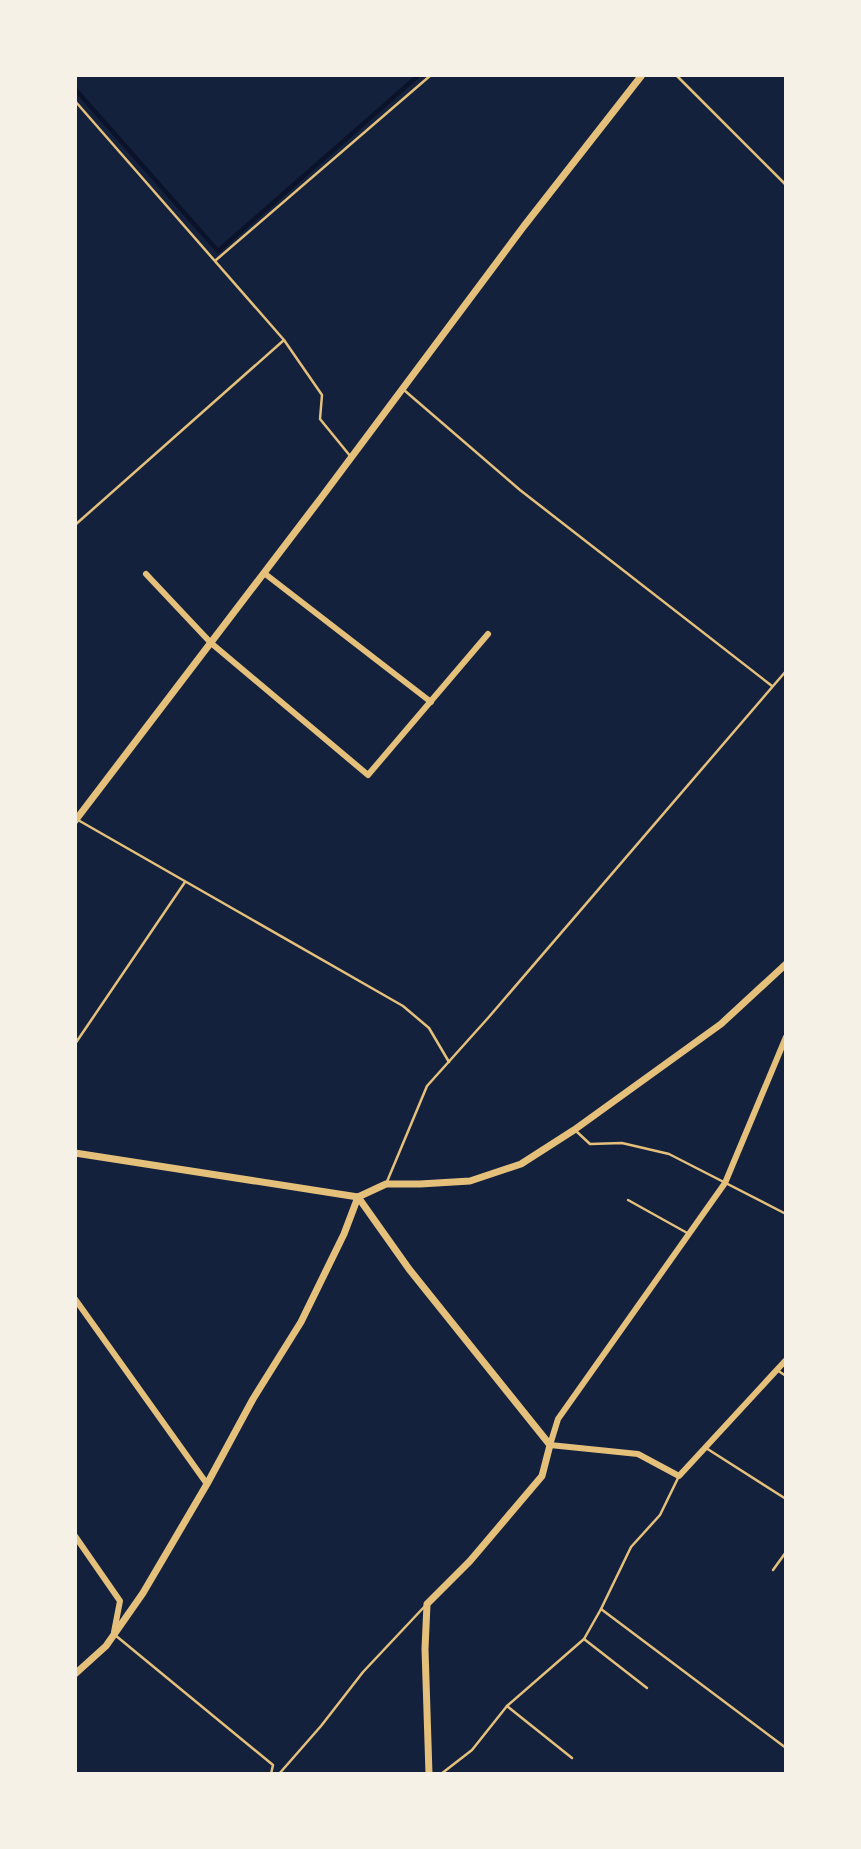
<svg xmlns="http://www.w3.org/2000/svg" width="861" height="1849" font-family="Inter,sans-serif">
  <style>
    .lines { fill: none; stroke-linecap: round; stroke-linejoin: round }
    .stream { stroke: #0b132b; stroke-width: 4.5 }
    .service { stroke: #e5c07b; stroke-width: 2.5 }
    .minor { stroke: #e5c07b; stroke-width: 6 }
    .tertiary { stroke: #e5c07b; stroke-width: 7 }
  </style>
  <rect width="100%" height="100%" fill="#14213d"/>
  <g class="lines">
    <polyline class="stream" points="75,89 218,251 419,75"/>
    <g class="service">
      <polyline points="676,75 786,185"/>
      <polyline points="75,101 284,340 322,395 320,419 351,457"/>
      <polyline points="216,260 431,75"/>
      <polyline points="404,390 520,490 772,686"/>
      <polyline points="75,525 284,340"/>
      <polyline points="78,820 403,1006 429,1028 449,1062"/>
      <polyline points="75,1044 185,882"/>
      <polyline points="576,1131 590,1144 622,1143 669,1154 786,1214"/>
      <polyline points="386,1184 427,1086 488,1018 786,671"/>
      <polyline points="628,1200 689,1234"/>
      <polyline points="777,1370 786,1376"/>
      <polyline points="706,1448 786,1499"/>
      <polyline points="773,1570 786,1552"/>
      <polyline points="601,1609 786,1748"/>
      <polyline points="115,1635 273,1765 271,1774"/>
      <polyline points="584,1639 647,1688"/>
      <polyline points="507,1706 572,1758"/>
      <polyline points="279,1774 321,1726 363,1672 425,1606"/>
      <polyline points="441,1774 472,1750 507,1706 584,1639 601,1609 631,1547 660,1515 679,1476"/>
    </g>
    <g class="minor">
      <polyline points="264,573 431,702"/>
      <polyline points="146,574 211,643 368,775 488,634"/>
      <polyline points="786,1037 725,1183 558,1419 550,1445 638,1454 679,1476 786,1360"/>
      <polyline points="75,1299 207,1484"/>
      <polyline points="75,1536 120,1601 114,1632"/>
    </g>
    <g class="tertiary">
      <polyline points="75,821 321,498 524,226 642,75"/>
      <polyline points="75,1153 358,1197 409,1269 550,1445 542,1476 470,1561 427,1604 425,1649 429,1774"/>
      <polyline points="358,1197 386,1184 420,1184 470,1181 521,1164 574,1130 721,1024 786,964"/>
      <polyline points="75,1674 106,1646 143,1593 207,1484 253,1399 301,1322 344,1234 358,1197"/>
    </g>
  </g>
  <rect width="861" height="1849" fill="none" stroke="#f6f1e7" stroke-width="154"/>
</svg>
